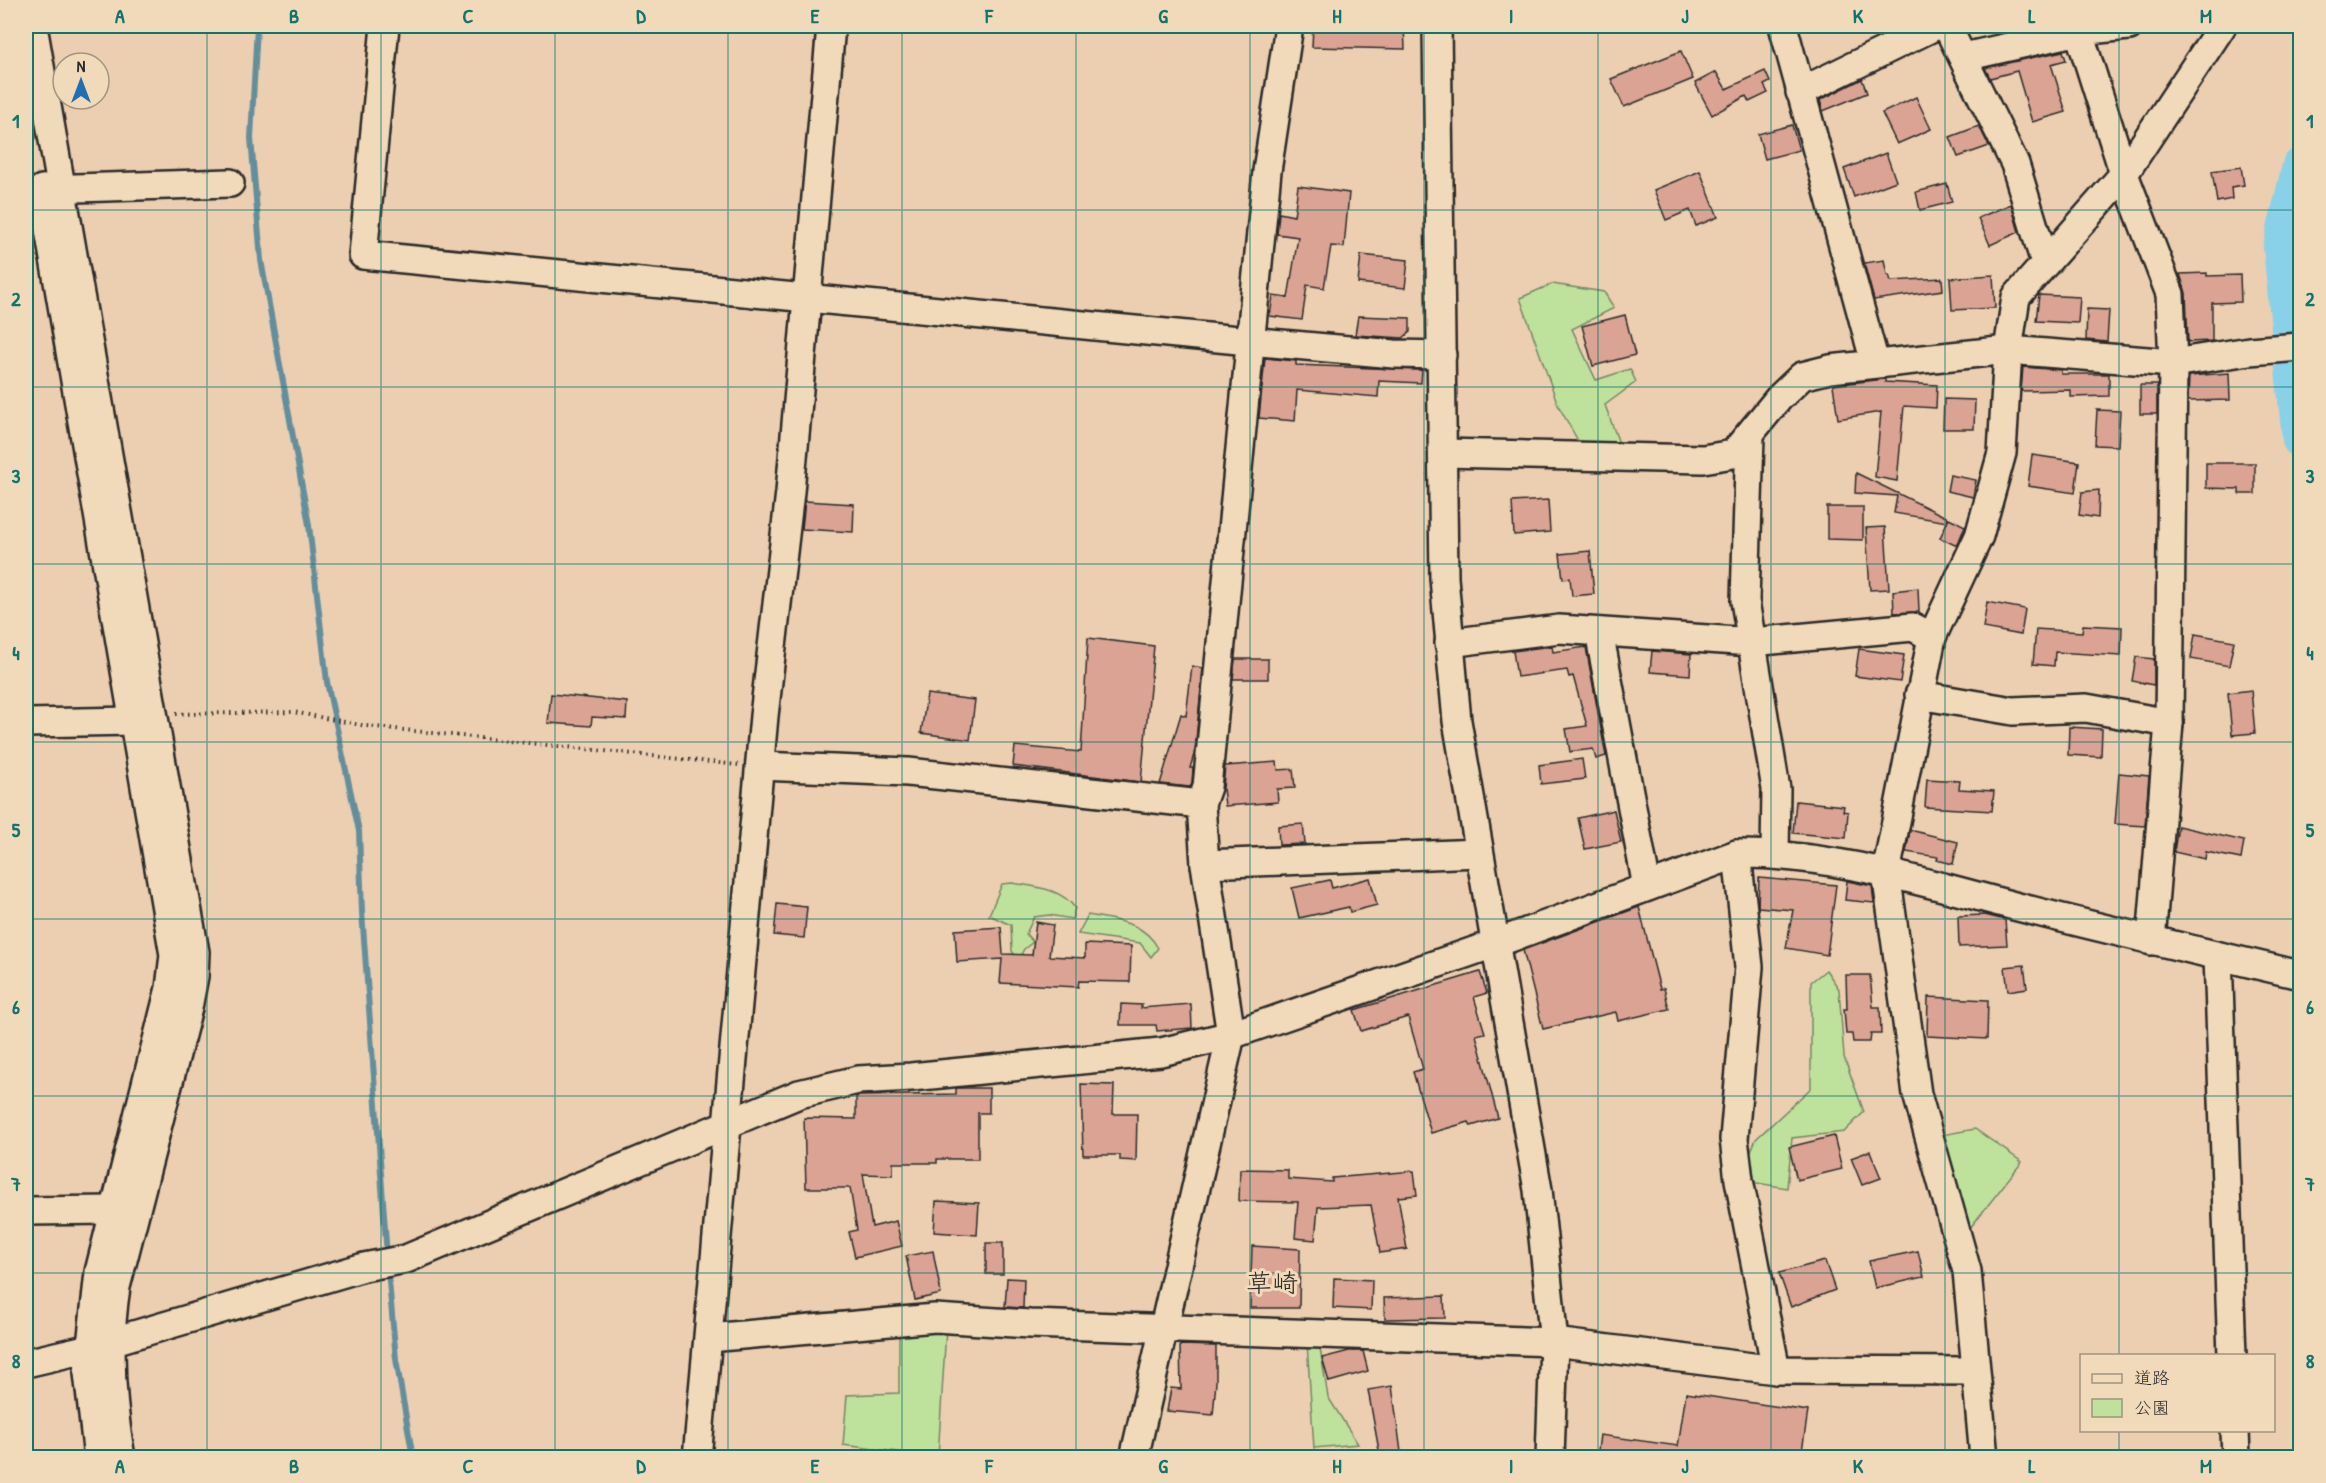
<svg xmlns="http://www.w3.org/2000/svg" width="2326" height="1483" font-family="'Patrick Hand','Klee One',sans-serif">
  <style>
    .green { fill: #bee29c; stroke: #748664; stroke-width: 1.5 }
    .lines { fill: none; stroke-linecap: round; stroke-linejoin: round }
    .stream { stroke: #638f9d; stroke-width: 6 }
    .river { stroke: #88d1e9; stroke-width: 36 }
    .building { fill: #daa393; stroke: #2b2b2b; stroke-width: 1.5 }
    .minor-casing { stroke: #2b2b2b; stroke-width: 32 }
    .path { stroke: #2b2b2b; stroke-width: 4; stroke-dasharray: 1.5 4.5; stroke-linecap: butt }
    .minor { stroke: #f0dab9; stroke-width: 27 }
    .grid { fill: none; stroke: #0f766e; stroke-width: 1.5; stroke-opacity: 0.55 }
    .labels { text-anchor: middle; stroke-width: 6; stroke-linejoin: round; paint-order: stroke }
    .quarter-label { font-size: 26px; fill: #2b2b2b; stroke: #f0dab9 }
    .neatline { fill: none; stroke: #0f766e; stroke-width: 2 }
    .grid-label { font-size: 20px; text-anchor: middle; font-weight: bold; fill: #0f766e }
  </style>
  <rect width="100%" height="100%" fill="#eccfb1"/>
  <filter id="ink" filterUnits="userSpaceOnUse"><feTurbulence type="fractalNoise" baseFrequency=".0167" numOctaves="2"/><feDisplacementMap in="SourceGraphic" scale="12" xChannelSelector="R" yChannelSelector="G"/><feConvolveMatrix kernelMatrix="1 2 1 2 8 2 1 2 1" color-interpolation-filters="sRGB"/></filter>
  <g filter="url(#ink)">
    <g class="green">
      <polygon points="1552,284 1604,292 1614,308 1572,329 1596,380 1630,369 1636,382 1605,405 1624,457 1581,446 1558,405 1520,298"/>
      <path d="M 1012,883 C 1035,887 1061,888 1075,908 L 1072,919 L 1049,915 L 1034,917 L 1026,934 L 1033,942 L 1024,949 L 1018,960 L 1012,951 L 1011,925 L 989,915 L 1002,884 Z"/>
      <path d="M 1088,915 C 1117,921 1143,921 1158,948 L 1151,957 L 1140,943 L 1078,934 Z"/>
      <polygon points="1826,970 1839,989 1844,1057 1864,1112 1844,1132 1792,1138 1787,1188 1739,1180 1756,1139 1811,1088 1811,982"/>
      <polygon points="1975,1129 2022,1162 1959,1242 1930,1137"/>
      <polygon points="946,1329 938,1457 843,1445 847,1395 899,1393 899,1331"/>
      <polygon points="1319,1342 1328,1397 1358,1444 1314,1448 1307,1343"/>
    </g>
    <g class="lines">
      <g class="stream">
        <polyline points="257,26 251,138 261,260 309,525 327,682 359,831 362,912 387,1256"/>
        <polyline points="388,1270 396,1359 413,1458"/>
      </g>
      <polyline class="river" points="2300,166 2281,247 2300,440"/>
    </g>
    <g class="building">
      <polygon points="1313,26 1404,26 1405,49 1312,47"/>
      <polygon points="1681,51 1693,79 1624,107 1611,79"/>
      <polygon points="2063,51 2066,60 2051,64 2066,112 2032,122 2017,71 1990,78 1985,68"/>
      <polygon points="1765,71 1770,82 1764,85 1768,93 1749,102 1746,96 1712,115 1695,83 1716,72 1726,89"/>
      <polygon points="1862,79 1867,93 1823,111 1820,100"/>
      <polygon points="1916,97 1931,129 1897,144 1882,113"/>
      <polygon points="1792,125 1799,150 1765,159 1758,134"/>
      <polygon points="1979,126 1989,146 1958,157 1950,137"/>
      <polygon points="1886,153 1896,181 1854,197 1844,169"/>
      <polygon points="2241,167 2244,185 2231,187 2232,199 2217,202 2212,171"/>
      <polygon points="1700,171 1718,217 1696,226 1690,210 1666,220 1654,190"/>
      <polygon points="1947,184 1952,202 1920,210 1916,192"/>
      <polygon points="1298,186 1349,193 1344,247 1331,246 1324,288 1307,285 1302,320 1270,316 1273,296 1288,298 1298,237 1277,234 1279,213 1294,216"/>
      <polygon points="2011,204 2019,232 1990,245 1978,218"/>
      <polygon points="1361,255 1408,260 1405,288 1358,283"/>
      <polygon points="1884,260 1887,275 1889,275 1891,281 1942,278 1943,290 1874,300 1864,263"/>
      <polygon points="2207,273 2207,276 2240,275 2241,302 2212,303 2212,341 2188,342 2186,293 2180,274"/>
      <polygon points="1993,275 1995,308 1952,310 1950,278"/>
      <polygon points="2039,295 2080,297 2078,323 2036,321"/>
      <polygon points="2087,309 2109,310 2107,342 2086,340"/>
      <polygon points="1625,315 1635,355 1593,366 1582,326"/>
      <polygon points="1358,316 1410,318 1410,332 1403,338 1355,335"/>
      <polygon points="1265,358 1296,361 1296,365 1422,370 1421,383 1379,381 1378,397 1297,390 1295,421 1259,418"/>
      <polygon points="2023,367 2061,370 2061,374 2109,374 2109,396 2071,397 2071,390 2021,391"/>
      <polygon points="2229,373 2230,400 2188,401 2189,376"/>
      <polygon points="1885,379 1885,382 1937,385 1936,408 1904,406 1897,481 1875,477 1881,412 1838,419 1833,385"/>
      <rect x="2140" y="385" width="17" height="29"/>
      <polygon points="1944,399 1975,400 1974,429 1943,429"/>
      <polygon points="2097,410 2120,411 2118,446 2095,445"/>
      <polygon points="2032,455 2079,462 2075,493 2028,486"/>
      <polygon points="2206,463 2255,463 2255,494 2239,494 2239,489 2206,488"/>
      <polygon points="1856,473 1948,518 1947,522 1894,513 1897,496 1855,493"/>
      <polygon points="1950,475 1976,480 1973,497 1947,491"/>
      <polygon points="2099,490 2098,518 2079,515 2082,492"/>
      <polygon points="1548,500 1550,532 1514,535 1512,502"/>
      <polygon points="805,501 854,504 853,532 802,529"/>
      <polygon points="1827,507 1863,507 1863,540 1827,539"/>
      <polygon points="1949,518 1965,526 1957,546 1940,538"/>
      <polygon points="1885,527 1889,589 1870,590 1866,528"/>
      <polygon points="1590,551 1594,594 1572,596 1570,578 1563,579 1560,554"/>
      <polygon points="1918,588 1919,612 1894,613 1893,591"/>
      <polygon points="1987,602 2025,609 2021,635 1983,628"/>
      <polygon points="2083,625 2122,627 2121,656 2055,652 2054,666 2033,664 2036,629 2082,632"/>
      <polygon points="2195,634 2234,641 2229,666 2191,659"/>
      <polygon points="1088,638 1154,646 1141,782 1013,766 1015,746 1081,752"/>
      <polygon points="1552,646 1553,652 1586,647 1606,756 1596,759 1593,749 1570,752 1566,729 1587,726 1573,676 1569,677 1567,670 1517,677 1513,651"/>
      <polygon points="1859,649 1904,655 1900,682 1855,676"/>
      <polygon points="1652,651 1691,654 1690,675 1650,672"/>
      <polygon points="2136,657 2154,659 2154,685 2132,681"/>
      <polygon points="1235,659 1268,659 1268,679 1233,679"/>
      <polygon points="1192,666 1203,668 1195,751 1190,768 1193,768 1192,784 1190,787 1160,784 1181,714 1186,716"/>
      <polygon points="2251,690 2255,733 2232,735 2228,693"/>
      <polygon points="551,694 627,702 626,719 592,717 591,726 548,723"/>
      <polygon points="927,694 975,700 970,740 921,733"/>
      <polygon points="2069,727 2102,729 2101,757 2068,755"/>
      <polygon points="1582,759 1585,779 1541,784 1539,765"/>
      <polygon points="1277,762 1278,770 1293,769 1295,788 1277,789 1278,802 1225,806 1223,788 1225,766"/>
      <polygon points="2119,773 2149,776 2145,826 2115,824"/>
      <polygon points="1927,779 1960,781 1959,789 1994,791 1992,811 1925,807"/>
      <polygon points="1796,801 1844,806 1843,811 1848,812 1846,838 1793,833"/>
      <polygon points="1614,810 1621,842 1585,849 1578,818"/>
      <polygon points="1303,824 1305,844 1279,845 1278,826"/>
      <polygon points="2178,826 2244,841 2241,859 2206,852 2205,859 2174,852"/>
      <polygon points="1910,830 1958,842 1953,864 1937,860 1938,857 1906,852"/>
      <polygon points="1370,878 1377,905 1350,912 1349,907 1299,918 1292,888 1330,880 1332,888"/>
      <polygon points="1759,878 1836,885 1827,955 1786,948 1793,910 1758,907"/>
      <polygon points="1847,881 1872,886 1874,903 1845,900"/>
      <polygon points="777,904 807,907 804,938 774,935"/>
      <polygon points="1639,907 1660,989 1664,988 1669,1009 1618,1021 1616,1012 1543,1029 1523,950"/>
      <polygon points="1985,915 2005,920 2007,945 1959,947 1958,916"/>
      <polygon points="1036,922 1053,925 1049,956 1085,958 1085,944 1131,946 1130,982 1079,981 1078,987 1000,983 1002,959 957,962 955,930 1001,927 1003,954 1032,955"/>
      <polygon points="2024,965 2027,988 2008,991 2005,967"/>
      <polygon points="1480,972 1487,993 1474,997 1485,1033 1476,1035 1498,1118 1471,1126 1469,1122 1431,1133 1413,1072 1423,1069 1408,1017 1361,1031 1354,1010"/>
      <polygon points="1846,975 1870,975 1873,1007 1880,1007 1881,1034 1871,1034 1870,1042 1853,1042 1852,1034 1846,1034 1844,1009 1847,1009"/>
      <polygon points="1928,997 1988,1000 1987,1039 1927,1036"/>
      <polygon points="1121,1004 1142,1005 1141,1008 1191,1004 1192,1028 1157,1031 1156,1025 1120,1025"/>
      <polygon points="1081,1084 1114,1085 1113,1114 1137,1114 1136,1161 1120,1160 1120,1155 1083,1155"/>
      <polygon points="956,1088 989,1088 989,1113 978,1113 978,1159 937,1159 937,1163 893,1163 893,1175 863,1174 872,1227 896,1221 902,1246 855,1257 849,1232 857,1230 850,1188 806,1188 804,1118 856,1119 856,1097 860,1096 956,1094"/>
      <polygon points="1834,1136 1842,1169 1797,1180 1789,1147"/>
      <polygon points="1870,1151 1881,1178 1862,1185 1851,1158"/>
      <polygon points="1240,1169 1288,1170 1288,1179 1332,1182 1332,1178 1414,1171 1417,1195 1398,1197 1407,1249 1380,1253 1371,1205 1318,1207 1315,1240 1295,1238 1298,1202 1239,1201"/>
      <polygon points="936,1201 979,1203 977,1235 934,1232"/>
      <rect x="986" y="1243" width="17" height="31"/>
      <polygon points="1252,1246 1300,1249 1299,1308 1250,1308"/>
      <polygon points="933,1251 941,1294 915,1300 906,1256"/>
      <polygon points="1918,1251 1924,1277 1875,1288 1869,1261"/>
      <polygon points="1825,1261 1835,1290 1791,1307 1779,1273"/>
      <polygon points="1007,1278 1024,1279 1023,1308 1005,1307"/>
      <polygon points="1334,1278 1372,1280 1371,1310 1333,1308"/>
      <polygon points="1444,1296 1445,1318 1385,1319 1384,1298"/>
      <polygon points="1180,1345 1216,1346 1216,1382 1213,1415 1167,1411 1171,1388 1181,1389"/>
      <polygon points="1349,1351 1363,1351 1368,1371 1329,1382 1322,1358"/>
      <polygon points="1392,1386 1401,1452 1380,1456 1368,1390"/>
      <polygon points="1686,1393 1808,1411 1801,1458 1597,1458 1600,1435 1678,1446"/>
    </g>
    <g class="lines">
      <defs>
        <g id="minor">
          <path d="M 33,26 L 195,952 L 194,976 L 188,1008 L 116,1287 C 107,1343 111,1401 121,1458"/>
          <polyline points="385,26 363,255 1249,341 1394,354 1442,355"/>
          <polyline points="1437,26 1444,578 1457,721 1538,1190 1554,1342 1550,1458"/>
          <polyline points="1783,26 1875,363"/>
          <polyline points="1947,26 2015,164 2045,263"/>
          <polyline points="2077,26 2124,174 2170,294 2173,363 2169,723 2151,941"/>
          <polyline points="1964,57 2079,31 2129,26"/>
          <polyline points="1800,92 1935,26"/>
          <polyline points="42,189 174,955 170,988 99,1272 88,1373 98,1458"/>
          <polyline points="45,189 230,183"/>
          <polyline points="1750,436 1745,601 1776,789 1775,854"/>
          <polyline points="1443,453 1703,459 1733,454 1779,398 1802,376 1830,369 2008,350 2173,363 2249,351 2300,347"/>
          <polyline points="1599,632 1647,887"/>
          <polyline points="1449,643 1559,629 1752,642 1913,627 1932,637"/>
          <polyline points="1919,695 2013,711 2086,708 2169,723"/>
          <polyline points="26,723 134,721"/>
          <polyline points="760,766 908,772 1201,804"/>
          <polyline points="1737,854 1749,967 1734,1139 1739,1180 1776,1370"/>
          <polyline points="1205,864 1479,853"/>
          <polyline points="2218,956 2232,1356"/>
          <polyline points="26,1211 114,1210"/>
          <polyline points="709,1338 935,1318 1030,1324 1554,1342 1776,1370 1975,1371"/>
          <path d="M 26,1363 L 90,1348 L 364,1267 L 406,1259 L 799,1094 L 858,1080 L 911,1077 L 1161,1052 L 1231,1035 L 1494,944 L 1737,854 C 1832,853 1926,883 2018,907 C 2112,931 2206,953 2300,975"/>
          <polyline points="2235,1430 2236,1458"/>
          <polyline points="697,1458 764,716 790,492 831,26"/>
          <polyline points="1134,1458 1231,1035 1205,864 1201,804 1207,787 1267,171 1289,26"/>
          <polyline points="1984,1458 1967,1271 1917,1094 1886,873 1932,637 1979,536 2002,453 2008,350 2016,297 2124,174 2222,26"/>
        </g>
      </defs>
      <use href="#minor" class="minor-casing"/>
      <polyline class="path" points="176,714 293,712 366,726 738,765"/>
      <use href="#minor" class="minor"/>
    </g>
  </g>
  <path class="grid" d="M 207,26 L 207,1458M 381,26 L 381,1458M 555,26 L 555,1458M 728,26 L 728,1458M 902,26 L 902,1458M 1076,26 L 1076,1458M 1250,26 L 1250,1458M 1424,26 L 1424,1458M 1598,26 L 1598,1458M 1771,26 L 1771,1458M 1945,26 L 1945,1458M 2119,26 L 2119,1356M 26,210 L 2300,210M 26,387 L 2300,387M 26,564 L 2300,564M 26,742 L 2300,742M 26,919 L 2300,919M 26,1096 L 2300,1096M 26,1273 L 2300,1273M 2119,1430 L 2119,1458"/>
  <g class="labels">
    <g class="quarter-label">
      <text x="1272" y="1292">草崎</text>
    </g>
  </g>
  <rect width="2326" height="1483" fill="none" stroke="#f0dab9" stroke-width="66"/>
  <rect x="2080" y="1354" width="195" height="78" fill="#f0dab9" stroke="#a19480" stroke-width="1.5"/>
  <rect x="2092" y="1374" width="30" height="9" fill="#f0dab9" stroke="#a19480" stroke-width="1.5"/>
  <text x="2134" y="1384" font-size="18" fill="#2b2b2b">道路</text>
  <rect x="2092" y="1399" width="30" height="18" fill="#bee29c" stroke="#a19480" stroke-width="1.5"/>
  <text x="2134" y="1414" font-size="18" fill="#2b2b2b">公園</text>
  <g transform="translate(81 81)"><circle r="28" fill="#f0dab9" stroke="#a19480" stroke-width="1.5"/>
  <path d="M0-4.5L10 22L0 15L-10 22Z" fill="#1f6fb2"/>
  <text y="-9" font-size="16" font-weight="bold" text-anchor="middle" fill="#2b2b2b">N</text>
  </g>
  <rect x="33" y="33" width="2260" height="1417" class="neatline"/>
  <g class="grid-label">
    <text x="120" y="23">A</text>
    <text x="294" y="23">B</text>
    <text x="468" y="23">C</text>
    <text x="641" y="23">D</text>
    <text x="815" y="23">E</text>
    <text x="989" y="23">F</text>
    <text x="1163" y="23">G</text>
    <text x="1337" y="23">H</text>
    <text x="1511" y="23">I</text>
    <text x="1685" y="23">J</text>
    <text x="1858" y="23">K</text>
    <text x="2032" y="23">L</text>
    <text x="2206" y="23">M</text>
    <text x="16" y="128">1</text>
    <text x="2310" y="128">1</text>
    <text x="16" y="306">2</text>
    <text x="2310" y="306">2</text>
    <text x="16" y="483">3</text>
    <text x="2310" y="483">3</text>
    <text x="16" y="660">4</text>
    <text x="2310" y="660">4</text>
    <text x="16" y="837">5</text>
    <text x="2310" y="837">5</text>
    <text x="16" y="1014">6</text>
    <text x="2310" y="1014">6</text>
    <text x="16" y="1191">7</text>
    <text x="2310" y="1191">7</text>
    <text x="16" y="1368">8</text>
    <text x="2310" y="1368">8</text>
    <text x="120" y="1473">A</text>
    <text x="294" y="1473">B</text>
    <text x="468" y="1473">C</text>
    <text x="641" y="1473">D</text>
    <text x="815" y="1473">E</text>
    <text x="989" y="1473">F</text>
    <text x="1163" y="1473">G</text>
    <text x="1337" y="1473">H</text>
    <text x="1511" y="1473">I</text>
    <text x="1685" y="1473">J</text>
    <text x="1858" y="1473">K</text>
    <text x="2032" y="1473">L</text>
    <text x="2206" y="1473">M</text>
  </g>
</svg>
